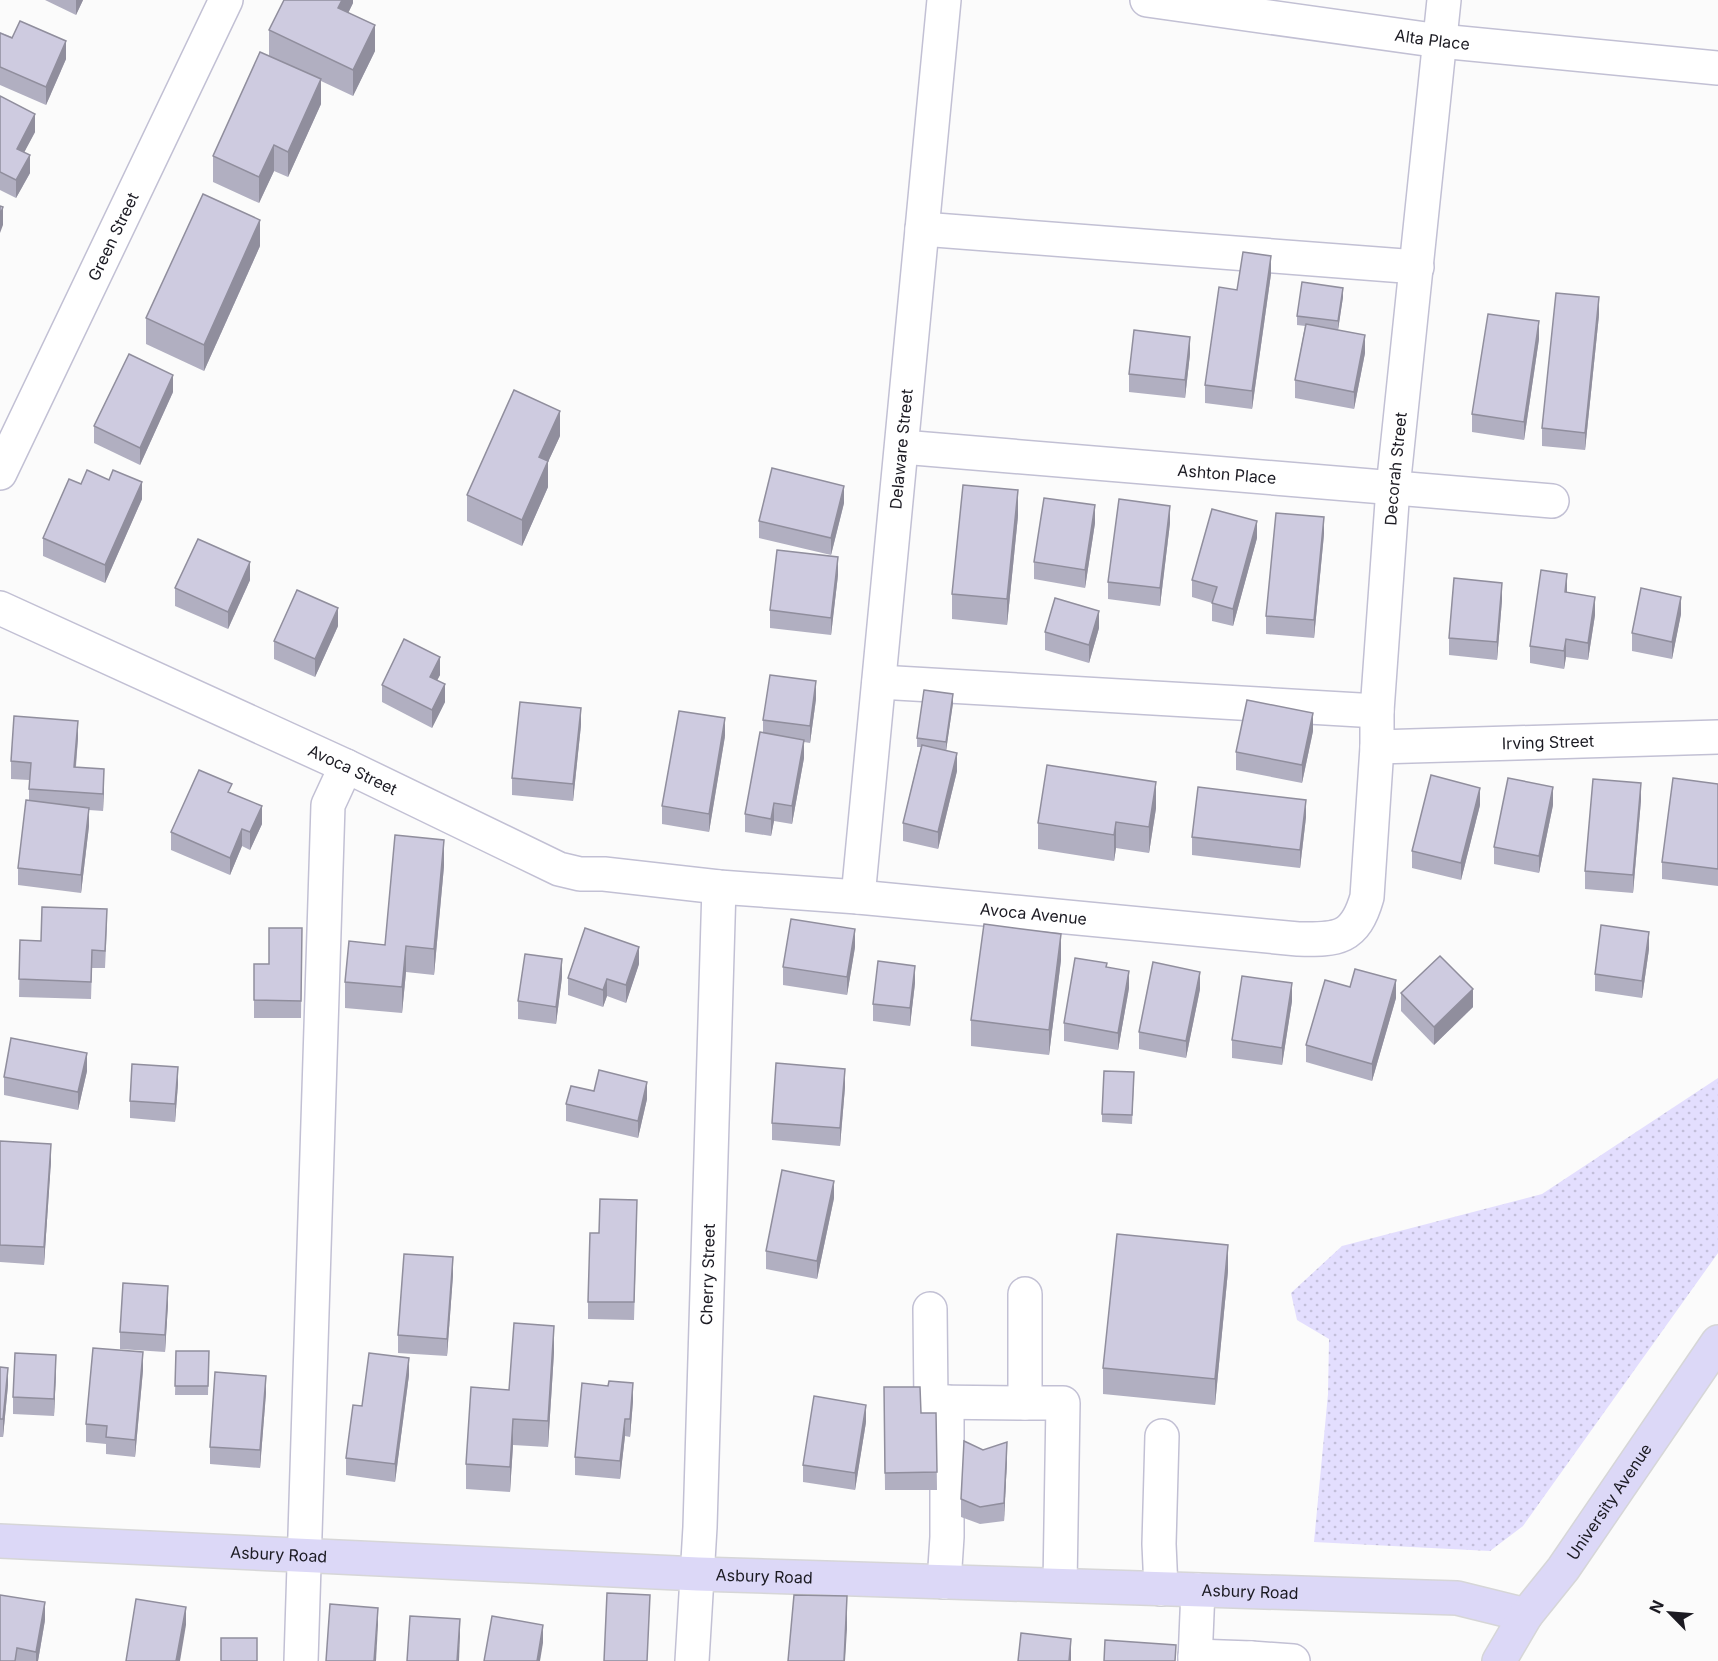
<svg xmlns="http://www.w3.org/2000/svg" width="1718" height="1661" font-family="Inter,sans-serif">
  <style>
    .grass { fill: url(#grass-dots) }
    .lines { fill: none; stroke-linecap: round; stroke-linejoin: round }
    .minor-casing { stroke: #c2c0d4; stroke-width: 36 }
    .major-casing { stroke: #d6d6d7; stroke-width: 36 }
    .minor { stroke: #fff; stroke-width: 33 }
    .major { stroke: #dcd8f7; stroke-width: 33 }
    .wall { fill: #b1afc1 }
    .shaded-wall { fill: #908e9d }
    .building { fill: #cecbe0; stroke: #908e9d; stroke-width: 1.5 }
    .labels { text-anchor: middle; stroke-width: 6; stroke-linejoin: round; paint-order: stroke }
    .street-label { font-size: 16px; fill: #1b1a22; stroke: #fbfbfb }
  </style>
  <defs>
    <pattern id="grass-dots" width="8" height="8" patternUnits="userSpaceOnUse" patternTransform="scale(1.5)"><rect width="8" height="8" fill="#e3defe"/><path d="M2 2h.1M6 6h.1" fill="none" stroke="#c2bed9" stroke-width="1.8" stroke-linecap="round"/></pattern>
  </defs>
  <rect width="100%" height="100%" fill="#fbfbfb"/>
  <polygon class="grass" points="1718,1078 1718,1253 1523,1526 1490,1551 1314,1542 1328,1394 1329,1339 1297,1320 1291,1293 1342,1246 1542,1194"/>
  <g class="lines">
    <defs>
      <g id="minor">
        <path id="s1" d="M 1147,0 L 1440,41 L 1718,68"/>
        <polyline points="922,229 1417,267"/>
        <path id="s2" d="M 902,447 L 1552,501"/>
        <path id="s3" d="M 0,473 L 226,0"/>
        <path id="s4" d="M 0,608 L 346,766 L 559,869 L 580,874 L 604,874 L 719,887 L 858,897 L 1298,939 C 1338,940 1355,939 1367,897 L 1377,747 L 1377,711 L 1393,488 L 1444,0"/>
        <polyline points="879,682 1377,711"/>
        <path id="s5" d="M 1377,747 L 1718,737"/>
        <path id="s6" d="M 858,897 L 944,0"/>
        <polyline points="1025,1294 1025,1403 1063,1403 1060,1585"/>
        <polyline points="930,1309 931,1402 1025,1403"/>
        <polyline points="944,1582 947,1537 947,1402"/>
        <polyline points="1161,1589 1159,1544 1162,1436"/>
        <polyline points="1195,1656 1251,1658"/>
        <polyline points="301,1661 328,805 346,766"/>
        <path id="s7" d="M 692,1661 L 700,1527 L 719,887"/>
        <polyline points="1195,1661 1198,1590"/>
        <polyline points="1251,1661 1251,1658 1293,1661"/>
      </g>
      <g id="major">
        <path id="s8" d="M 0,1541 L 698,1574 L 1457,1598 L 1526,1615"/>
        <path id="s9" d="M 1499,1661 L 1526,1615 L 1563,1569 L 1718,1342"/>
      </g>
    </defs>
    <use href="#minor" class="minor-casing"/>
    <use href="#major" class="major-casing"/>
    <use href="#minor" class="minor"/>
    <use href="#major" class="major"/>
  </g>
  <g class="wall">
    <polygon points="45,0 83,0 76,15"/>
    <polygon points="353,0 353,3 348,13 375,51 353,96 321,81 321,104 288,177 274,171 259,203 213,182 213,156 269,56 269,30"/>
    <polygon points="0,32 66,59 46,105 0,85"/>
    <polygon points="0,96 35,132 24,152 30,173 16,198 0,190"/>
    <polygon points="260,246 204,371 146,344 146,318"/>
    <polygon points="1271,274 1252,409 1205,403 1205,385 1237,290"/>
    <polygon points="1343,297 1338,330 1365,353 1354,409 1295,398 1295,380 1305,326 1297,325 1297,316"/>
    <polygon points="1599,315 1585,450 1542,446 1542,428"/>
    <polygon points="1539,339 1524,440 1472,432 1472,414"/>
    <polygon points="1190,354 1185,398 1129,392 1129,374"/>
    <polygon points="173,392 140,465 94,443 94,426"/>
    <polygon points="560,436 548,462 548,487 522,546 467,521 467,495"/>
    <polygon points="81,484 142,499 105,583 43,556 43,538"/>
    <polygon points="844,503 831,555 759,538 759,521"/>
    <polygon points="1018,516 1007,625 952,619 952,594"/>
    <polygon points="1095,523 1085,588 1034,579 1034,562"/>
    <polygon points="1170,523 1160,606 1108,599 1108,582"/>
    <polygon points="1324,534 1314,638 1266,634 1266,616"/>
    <polygon points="1257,538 1233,626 1212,621 1212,603 1192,597 1192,580"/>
    <polygon points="838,575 831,635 770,628 770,610"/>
    <polygon points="250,580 228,629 175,606 175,588"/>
    <polygon points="1567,593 1595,615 1588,660 1566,657 1564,669 1530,663 1530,646"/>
    <polygon points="1502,600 1497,660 1449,655 1449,638"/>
    <polygon points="1681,614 1672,659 1632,651 1632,633"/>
    <polygon points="338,626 315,677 274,659 274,641"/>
    <polygon points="1099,628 1089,663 1045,650 1045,632"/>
    <polygon points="440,675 437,680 445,702 432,728 382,702 382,685"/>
    <polygon points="816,699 810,743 804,742 804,758 792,824 774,821 771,836 745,832 745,814 763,733 763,720"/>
    <polygon points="953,703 946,751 957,771 938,849 903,841 903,823 921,747 917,747 917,738"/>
    <polygon points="581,725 573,801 512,795 512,778"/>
    <polygon points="1313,731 1302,783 1236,770 1236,752"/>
    <polygon points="725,736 709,832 662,824 662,806"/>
    <polygon points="78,738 76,767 104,787 103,811 89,810 89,826 81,893 18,885 18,868 29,801 29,780 11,779 11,761"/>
    <polygon points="1718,784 1718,886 1662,879 1662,862"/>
    <polygon points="232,794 262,824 250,850 242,846 230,875 171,850 171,832"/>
    <polygon points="1641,800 1633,893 1585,889 1585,871"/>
    <polygon points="1480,805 1461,880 1412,868 1412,851"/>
    <polygon points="1553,805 1539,873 1494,864 1494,847"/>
    <polygon points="1156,808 1149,853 1116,848 1114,861 1038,849 1038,823"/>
    <polygon points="1306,817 1300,868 1192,855 1192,837"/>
    <polygon points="444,866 434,975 406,972 402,1013 345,1008 345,982 385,945"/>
    <polygon points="107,926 105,968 92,968 91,999 19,997 20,940 41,941"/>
    <polygon points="302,928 301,1018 254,1018 254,964 269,964"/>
    <polygon points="855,947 847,995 783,985 783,967"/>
    <polygon points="1649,949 1642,998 1595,991 1595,974"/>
    <polygon points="1061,960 1049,1055 971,1046 971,1020"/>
    <polygon points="639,964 626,1003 607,996 603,1007 568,995 568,978"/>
    <polygon points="562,977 556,1024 518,1019 518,1001"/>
    <polygon points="915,983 910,1026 873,1021 873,1004"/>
    <polygon points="1350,987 1396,998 1372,1081 1306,1062 1306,1045"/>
    <polygon points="1129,988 1118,1050 1064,1041 1064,1023"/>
    <polygon points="1200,989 1186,1058 1139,1049 1139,1032"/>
    <polygon points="1401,993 1473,1007 1434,1045 1401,1011"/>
    <polygon points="1292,1001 1282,1065 1232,1058 1232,1040"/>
    <polygon points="87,1071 78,1110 4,1095 4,1077"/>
    <polygon points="1134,1081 1132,1124 1102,1122 1102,1114"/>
    <polygon points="178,1084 175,1122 130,1118 130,1101"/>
    <polygon points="845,1087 840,1146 772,1140 772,1123"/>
    <polygon points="594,1091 647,1099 638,1138 566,1121 566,1104"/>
    <polygon points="0,1141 51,1161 44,1265 0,1262"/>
    <polygon points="834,1198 817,1279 766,1269 766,1251"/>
    <polygon points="637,1218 634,1320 588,1319 588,1302 599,1233"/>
    <polygon points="1228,1271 1215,1405 1103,1394 1103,1368"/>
    <polygon points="453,1275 447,1356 398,1353 398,1335"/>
    <polygon points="168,1304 165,1352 120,1349 120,1332"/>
    <polygon points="176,1351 209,1351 208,1395 175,1395"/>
    <polygon points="554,1352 548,1447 513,1445 510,1492 466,1489 466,1464 509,1390"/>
    <polygon points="0,1367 8,1385 3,1437 0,1437"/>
    <polygon points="143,1370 135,1457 106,1454 106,1444 86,1442 86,1424"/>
    <polygon points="56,1372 54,1416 13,1414 13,1397"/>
    <polygon points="409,1375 395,1482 346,1475 346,1458 362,1406"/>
    <polygon points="884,1387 921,1413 936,1413 937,1490 885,1490"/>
    <polygon points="266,1393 260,1468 210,1464 210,1447"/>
    <polygon points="633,1401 630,1437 625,1436 620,1479 575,1475 575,1457"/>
    <polygon points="866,1422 855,1490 803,1482 803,1465"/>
    <polygon points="983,1450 1007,1460 1004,1521 980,1524 961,1517 961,1499"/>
    <polygon points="45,1620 38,1661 0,1661"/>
  </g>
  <g class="shaded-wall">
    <polygon points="76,0 83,0 76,15"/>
    <polygon points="342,0 353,0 353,3 338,34 338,8"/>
    <polygon points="375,25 375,51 353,96 353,70"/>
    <polygon points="66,41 66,59 46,105 46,87"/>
    <polygon points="321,79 321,104 288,177 288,152"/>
    <polygon points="35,114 35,132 17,166 17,149"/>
    <polygon points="274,145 274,171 259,203 259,177"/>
    <polygon points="30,155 30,173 16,198 16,180"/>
    <polygon points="3,207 3,225 0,233 0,215"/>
    <polygon points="260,220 260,246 204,371 204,345"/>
    <polygon points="1271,256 1271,274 1252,409 1252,391"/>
    <polygon points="1343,288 1343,297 1338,330 1338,321"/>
    <polygon points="1599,297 1599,315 1585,450 1585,433"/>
    <polygon points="1539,321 1539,339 1524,440 1524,422"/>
    <polygon points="1365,335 1365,353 1354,409 1354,392"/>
    <polygon points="1190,337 1190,354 1185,398 1185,380"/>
    <polygon points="173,375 173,392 140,465 140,448"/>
    <polygon points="560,411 560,436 548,462 548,487 522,546 522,520 539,457"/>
    <polygon points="142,482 142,499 105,583 105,565"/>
    <polygon points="844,486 844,503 831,555 831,538"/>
    <polygon points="1018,490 1018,516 1007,625 1007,599"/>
    <polygon points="1095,505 1095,523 1085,588 1085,570"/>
    <polygon points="1170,506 1170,523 1160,606 1160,588"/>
    <polygon points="1324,517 1324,534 1314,638 1314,620"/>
    <polygon points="1257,521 1257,538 1233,626 1233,609"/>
    <polygon points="838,557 838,575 831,635 831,618"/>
    <polygon points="250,562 250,580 228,629 228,612"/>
    <polygon points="1567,574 1567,592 1565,610 1565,592"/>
    <polygon points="1502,583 1502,600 1497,660 1497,642"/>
    <polygon points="1595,597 1595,615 1588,660 1588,643"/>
    <polygon points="1681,597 1681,614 1672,659 1672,642"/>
    <polygon points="338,608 338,626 315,677 315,659"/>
    <polygon points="1099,611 1099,628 1089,663 1089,645"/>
    <polygon points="1566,639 1566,657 1564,669 1564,651"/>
    <polygon points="440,657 440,675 430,694 430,677"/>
    <polygon points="816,681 816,699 810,743 810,726"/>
    <polygon points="445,684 445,702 432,728 432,710"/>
    <polygon points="953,694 953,703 946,751 946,742"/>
    <polygon points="581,708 581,725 573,801 573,784"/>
    <polygon points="1313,713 1313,731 1302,783 1302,765"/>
    <polygon points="725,718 725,736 709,832 709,814"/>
    <polygon points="78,721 78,738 74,785 74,767"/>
    <polygon points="804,740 804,758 792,824 792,806"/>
    <polygon points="957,753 957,771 938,849 938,832"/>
    <polygon points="104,769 104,787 103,811 103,794"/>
    <polygon points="1156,782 1156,808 1149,853 1149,827"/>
    <polygon points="1641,783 1641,800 1633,893 1633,875"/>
    <polygon points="1553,787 1553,805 1539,873 1539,856"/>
    <polygon points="1480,788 1480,805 1461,880 1461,863"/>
    <polygon points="1306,800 1306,817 1300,868 1300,850"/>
    <polygon points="774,803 774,821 771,836 771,819"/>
    <polygon points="262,806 262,824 250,850 250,832"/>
    <polygon points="89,808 89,826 81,893 81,875"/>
    <polygon points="1116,822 1116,848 1114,861 1114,835"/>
    <polygon points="242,829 242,846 230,875 230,858"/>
    <polygon points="444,840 444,866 434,975 434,949"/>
    <polygon points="855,929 855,947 847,995 847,977"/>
    <polygon points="1649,932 1649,949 1642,998 1642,981"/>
    <polygon points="1061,934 1061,960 1049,1055 1049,1030"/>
    <polygon points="406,946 406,972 402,1013 402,987"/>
    <polygon points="639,947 639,964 626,1003 626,985"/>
    <polygon points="562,959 562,977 556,1024 556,1007"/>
    <polygon points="915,966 915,983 910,1026 910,1008"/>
    <polygon points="1129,971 1129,988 1118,1050 1118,1033"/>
    <polygon points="1200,972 1200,989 1186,1058 1186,1041"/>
    <polygon points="607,979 607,996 603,1007 603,990"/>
    <polygon points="1396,980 1396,998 1372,1081 1372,1064"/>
    <polygon points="1292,983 1292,1001 1282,1065 1282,1048"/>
    <polygon points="1473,989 1473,1007 1434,1045 1434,1027"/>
    <polygon points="87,1053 87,1071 78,1110 78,1092"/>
    <polygon points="178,1067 178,1084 175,1122 175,1104"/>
    <polygon points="845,1069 845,1087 840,1146 840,1128"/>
    <polygon points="647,1082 647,1099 638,1138 638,1121"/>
    <polygon points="51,1144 51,1161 44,1265 44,1247"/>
    <polygon points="834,1181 834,1198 817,1279 817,1261"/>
    <polygon points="1228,1245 1228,1271 1215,1405 1215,1379"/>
    <polygon points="453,1257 453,1275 447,1356 447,1339"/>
    <polygon points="168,1286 168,1304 165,1352 165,1335"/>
    <polygon points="554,1326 554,1352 548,1447 548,1421"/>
    <polygon points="143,1352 143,1370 135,1457 135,1440"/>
    <polygon points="56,1355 56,1372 54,1416 54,1399"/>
    <polygon points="409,1358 409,1375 395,1482 395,1464"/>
    <polygon points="8,1368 8,1385 3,1437 3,1419"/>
    <polygon points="266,1376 266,1393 260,1468 260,1450"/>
    <polygon points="633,1383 633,1401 630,1437 630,1419"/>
    <polygon points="866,1405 866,1422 855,1490 855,1473"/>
    <polygon points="513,1419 513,1445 510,1492 510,1467"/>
    <polygon points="625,1419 625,1436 620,1479 620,1461"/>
    <polygon points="1007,1442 1007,1460 1004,1521 1004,1503"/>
    <polygon points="847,1596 847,1629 845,1661 844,1661"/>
    <polygon points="45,1602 45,1620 38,1661 36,1661 36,1652"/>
    <polygon points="186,1607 186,1625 180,1661 176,1661"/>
    <polygon points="378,1608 378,1625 376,1661 374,1661"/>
    <polygon points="460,1619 460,1636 459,1661 457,1661"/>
    <polygon points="543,1625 543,1643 540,1661 537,1661"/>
    <polygon points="1071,1639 1071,1661 1069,1661"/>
  </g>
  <g class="building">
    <polygon points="284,0 342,0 338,8 375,25 353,70 269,30"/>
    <polygon points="20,21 66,41 46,87 0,67 0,33 12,38"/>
    <polygon points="260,52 321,79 288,152 274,145 259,177 213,156"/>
    <polygon points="0,96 35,114 17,149 30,155 16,180 0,172"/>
    <polygon points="203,194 260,220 204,345 146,318"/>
    <polygon points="0,206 3,207 0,215"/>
    <polygon points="1243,252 1271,256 1252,391 1205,385 1219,287 1237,290"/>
    <polygon points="1302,282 1343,288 1338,321 1297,316"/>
    <polygon points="1556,293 1599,297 1585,433 1542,428"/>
    <polygon points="1488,314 1539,321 1524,422 1472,414"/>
    <polygon points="1306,324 1365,335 1354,392 1295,380"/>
    <polygon points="1134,330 1190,337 1185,380 1129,374"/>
    <polygon points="129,354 173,375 140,448 94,426"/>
    <polygon points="514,390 560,411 539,457 548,461 522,520 467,495"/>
    <polygon points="772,468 844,486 831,538 759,521"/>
    <polygon points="87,470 109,480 113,470 142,482 105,565 43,538 69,479 81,484"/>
    <polygon points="963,485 1018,490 1007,599 952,594"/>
    <polygon points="1044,498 1095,505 1085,570 1034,562"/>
    <polygon points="1119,499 1170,506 1160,588 1108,582"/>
    <polygon points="1212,509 1257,521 1233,609 1212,603 1217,587 1192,580"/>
    <polygon points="1276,513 1324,517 1314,620 1266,616"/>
    <polygon points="198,539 250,562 228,612 175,588"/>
    <polygon points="777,550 838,557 831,618 770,610"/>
    <polygon points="1541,570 1567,574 1565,592 1595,597 1588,643 1566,639 1564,651 1530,646"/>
    <polygon points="1454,578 1502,583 1497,642 1449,638"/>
    <polygon points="1641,588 1681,597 1672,642 1632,633"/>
    <polygon points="297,590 338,608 315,659 274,641"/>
    <polygon points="1055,598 1099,611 1089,645 1045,632"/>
    <polygon points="404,639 440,657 430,677 445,684 432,710 382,685"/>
    <polygon points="770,675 816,681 810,726 763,720"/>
    <polygon points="924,690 953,694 946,742 917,738"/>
    <polygon points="1247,700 1313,713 1302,765 1236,752"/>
    <polygon points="520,702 581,708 573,784 512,778"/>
    <polygon points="679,711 725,718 709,814 662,806"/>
    <polygon points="14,716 78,721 74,767 104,769 103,794 29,789 31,763 11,761"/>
    <polygon points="760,732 804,740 792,806 774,803 771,819 745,814"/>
    <polygon points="922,745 957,753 938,832 903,823"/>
    <polygon points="1047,765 1156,782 1149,827 1116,822 1114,835 1038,823"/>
    <polygon points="199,770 232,784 228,792 262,806 250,832 242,829 230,858 171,832"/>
    <polygon points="1431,775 1480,788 1461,863 1412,851"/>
    <polygon points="1508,778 1553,787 1539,856 1494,847"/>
    <polygon points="1673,778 1718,784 1718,869 1662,862"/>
    <polygon points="1593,779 1641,783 1633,875 1585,871"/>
    <polygon points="1198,787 1306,800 1300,850 1192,837"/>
    <polygon points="26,800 89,808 81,875 18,868"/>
    <polygon points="395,835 444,840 434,949 406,946 402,987 345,982 349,941 385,945"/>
    <polygon points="42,907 107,909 105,951 92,950 91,982 19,979 20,940 41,941"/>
    <polygon points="791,919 855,929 847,977 783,967"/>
    <polygon points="984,924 1061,934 1049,1030 971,1020"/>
    <polygon points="1601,925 1649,932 1642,981 1595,974"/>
    <polygon points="269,928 302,928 301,1001 254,1000 254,964 269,964"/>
    <polygon points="585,928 639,947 626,985 607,979 603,990 568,978"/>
    <polygon points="525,954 562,959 556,1007 518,1001"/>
    <polygon points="1440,956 1473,989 1434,1027 1401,993"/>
    <polygon points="1075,958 1107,963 1106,967 1129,971 1118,1033 1064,1023"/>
    <polygon points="878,961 915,966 910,1008 873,1004"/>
    <polygon points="1153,962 1200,972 1186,1041 1139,1032"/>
    <polygon points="1355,969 1396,980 1372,1064 1306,1045 1325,980 1350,987"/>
    <polygon points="1242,976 1292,983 1282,1048 1232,1040"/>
    <polygon points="11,1038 87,1053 78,1092 4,1077"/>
    <polygon points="776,1063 845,1069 840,1128 772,1123"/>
    <polygon points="132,1064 178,1067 175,1104 130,1101"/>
    <polygon points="599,1070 647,1082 638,1121 566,1104 571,1086 594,1091"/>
    <polygon points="1104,1071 1134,1072 1132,1115 1102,1114"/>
    <polygon points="0,1141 51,1144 44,1247 0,1245"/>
    <polygon points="782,1170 834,1181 817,1261 766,1251"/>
    <polygon points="600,1199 637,1200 634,1302 588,1302 590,1233 599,1233"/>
    <polygon points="1117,1234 1228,1245 1215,1379 1103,1368"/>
    <polygon points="404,1254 453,1257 447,1339 398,1335"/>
    <polygon points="123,1283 168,1286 165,1335 120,1332"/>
    <polygon points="514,1323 554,1326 548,1421 513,1419 510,1467 466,1464 471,1387 509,1390"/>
    <polygon points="93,1348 143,1352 135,1440 106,1437 107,1426 86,1424"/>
    <polygon points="176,1351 209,1351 208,1386 175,1386"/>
    <polygon points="15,1353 56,1355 54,1399 13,1397"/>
    <polygon points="369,1353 409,1358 395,1464 346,1458 353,1405 362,1406"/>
    <polygon points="0,1367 8,1368 3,1419 0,1419"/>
    <polygon points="215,1372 266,1376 260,1450 210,1447"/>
    <polygon points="609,1381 633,1383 630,1419 625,1419 620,1461 575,1457 582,1383 608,1386"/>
    <polygon points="884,1387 920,1387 921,1413 936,1413 937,1472 885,1473"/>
    <polygon points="814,1396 866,1405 855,1473 803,1465"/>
    <polygon points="964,1441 983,1450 1007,1442 1004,1503 980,1507 961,1499"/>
    <polygon points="607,1593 650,1595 647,1661 604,1661"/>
    <polygon points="0,1595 45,1602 36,1652 17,1648 15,1661 0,1661"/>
    <polygon points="794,1595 847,1596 844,1661 788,1661"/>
    <polygon points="136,1599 186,1607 176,1661 126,1661"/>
    <polygon points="330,1604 378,1608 374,1661 326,1661"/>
    <polygon points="410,1616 460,1619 457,1661 407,1661"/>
    <polygon points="492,1616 543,1625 537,1661 484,1661"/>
    <polygon points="1021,1633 1071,1639 1069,1661 1018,1661"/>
    <rect x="221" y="1638" width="36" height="23"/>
    <polygon points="1105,1640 1176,1645 1175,1661 1104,1661"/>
  </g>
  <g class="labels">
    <g class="street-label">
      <text dy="6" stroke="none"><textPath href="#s1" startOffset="288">Alta Place</textPath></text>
      <text dy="6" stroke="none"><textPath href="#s3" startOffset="262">Green Street</textPath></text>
      <text dy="6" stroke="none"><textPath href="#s6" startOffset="450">Delaware Street</textPath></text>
      <text dy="6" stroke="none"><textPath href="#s4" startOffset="1880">Decorah Street</textPath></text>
      <text dy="6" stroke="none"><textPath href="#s2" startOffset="326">Ashton Place</textPath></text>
      <text dy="6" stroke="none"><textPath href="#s5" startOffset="171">Irving Street</textPath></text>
      <text dy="6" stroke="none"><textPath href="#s4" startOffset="388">Avoca Street</textPath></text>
      <text dy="6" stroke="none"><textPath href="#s4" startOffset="1094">Avoca Avenue</textPath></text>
      <text dy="6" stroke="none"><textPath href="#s7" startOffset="387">Cherry Street</textPath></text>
      <text dy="6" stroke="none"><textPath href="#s9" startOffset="194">University Avenue</textPath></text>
      <text dy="6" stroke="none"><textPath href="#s8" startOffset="279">Asbury Road</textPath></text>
      <text dy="6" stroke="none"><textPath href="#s8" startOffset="765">Asbury Road</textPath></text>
      <text dy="6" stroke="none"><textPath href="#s8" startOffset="1251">Asbury Road</textPath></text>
    </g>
  </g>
  <g transform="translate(1670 1613) rotate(295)" stroke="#fbfbfb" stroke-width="4.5" paint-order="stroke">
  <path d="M0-4.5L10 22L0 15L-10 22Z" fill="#1b1a22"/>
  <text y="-9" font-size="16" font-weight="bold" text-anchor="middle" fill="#1b1a22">N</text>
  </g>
</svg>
